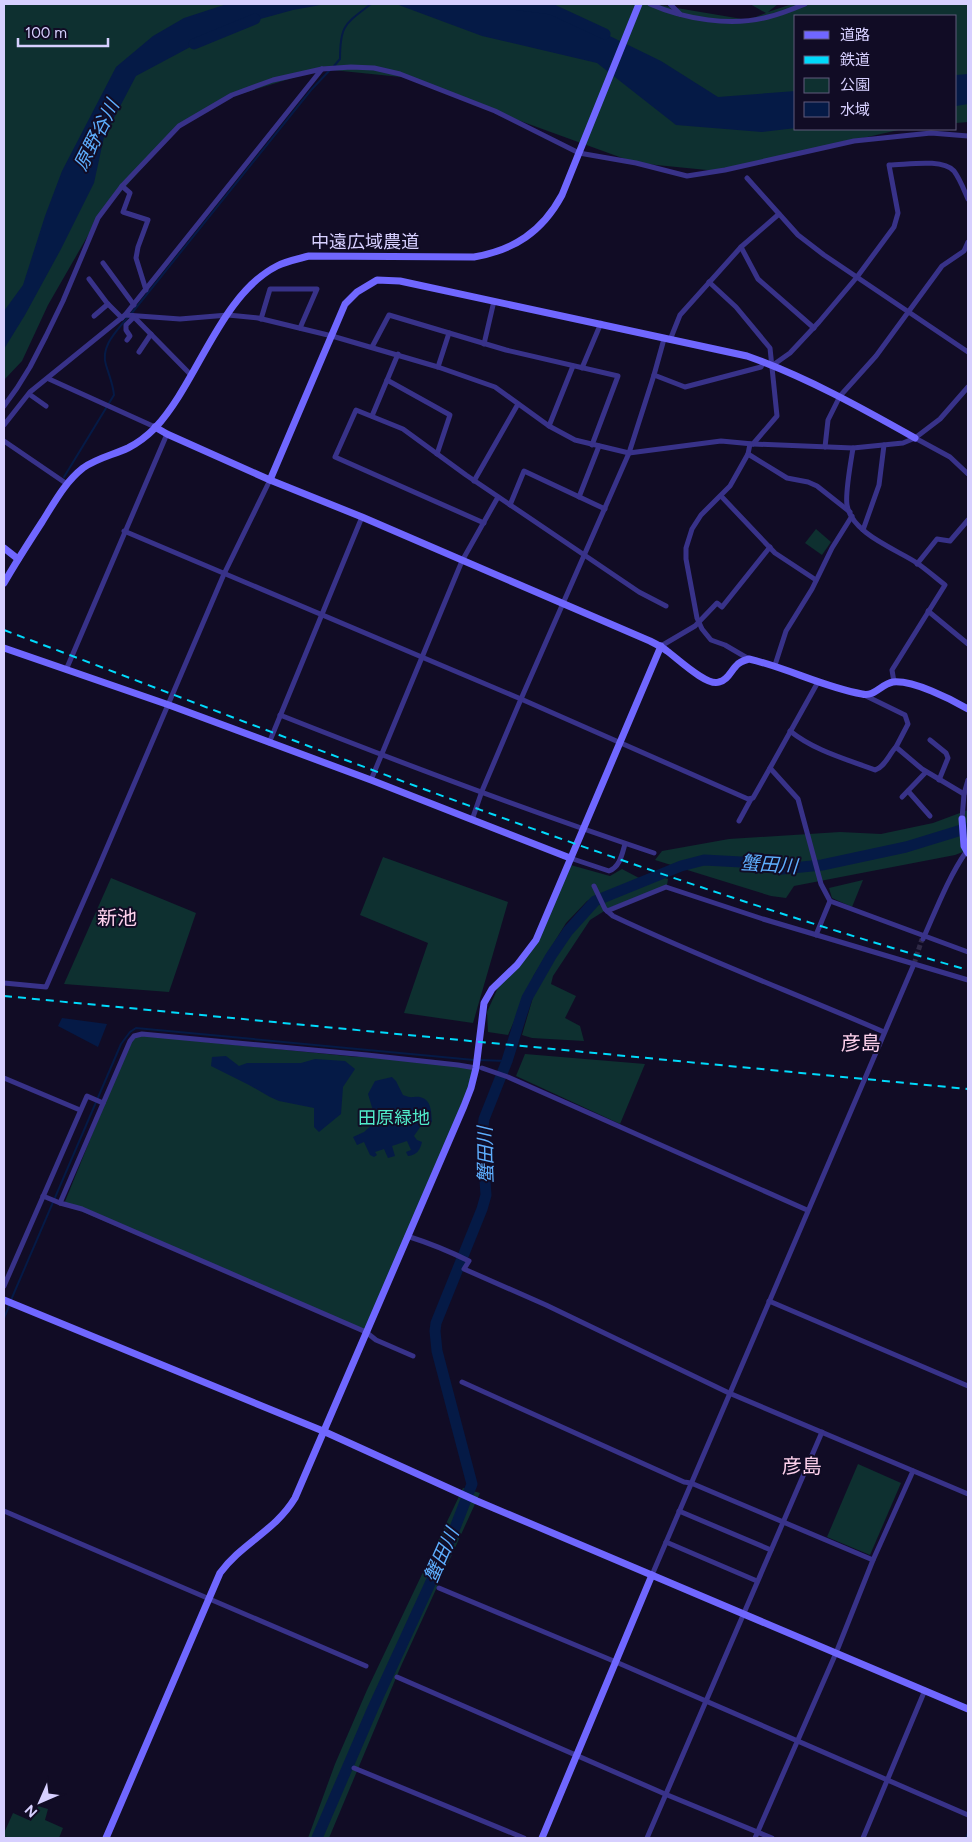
<svg xmlns="http://www.w3.org/2000/svg" width="972" height="1842" font-family="Figtree,'Noto Sans JP',sans-serif">
  <style>
    .green { fill: #0e3030 }
    .water { fill: #051a46 }
    .lines { fill: none; stroke-linecap: round; stroke-linejoin: round }
    .stream { stroke: #051a46; stroke-width: 2 }
    .river { stroke: #051a46; stroke-width: 11 }
    .street-tunnel { stroke: #2f2946; stroke-width: 5; stroke-dasharray: 5 2.5; stroke-linecap: butt }
    .street { stroke: #383289; stroke-width: 5 }
    .secondary { stroke: #7067ff; stroke-width: 7 }
    .rail { stroke: #00dafb; stroke-width: 2; stroke-dasharray: 8 6; stroke-linecap: butt }
    .labels { text-anchor: middle; stroke-width: 4; stroke-linejoin: round; paint-order: stroke }
    .street-label { font-size: 18px; fill: #d7d0ff; stroke: #110c25 }
    .park-label { font-size: 18px; fill: #50ebc9; stroke: #110c25 }
    .water-label { font-size: 19px; font-style: italic; fill: #5eafff; stroke: #110c25 }
    .quarter-label { font-size: 20px; fill: #ffd2ed; stroke: #110c25 }
  </style>
  <rect width="100%" height="100%" fill="#110c25"/>
  <g class="green">
    <polygon points="4,4 653,4 748,20 766,13 750,4 778,4 768,12 792,4 968,4 968,122 956,123 956,16 796,16 796,129 903,129 717,171 636,163 501,114 411,78 322,69 224,99 179,126 98,218 48,305 22,361 4,380"/>
    <polygon points="816,529 831,542 822,555 805,543"/>
    <polygon points="968,810 968,850 955,855 794,886 786,898 771,896 655,860 662,851 729,839 840,832 881,834 933,823"/>
    <polygon points="383,857 508,902 473,1023 404,1013 428,943 360,915"/>
    <polygon points="567,864 610,876 622,869 639,878 587,901 566,923 534,975 508,1035 488,1032 487,1012 501,981 533,944"/>
    <polygon points="662,877 668,879 667,885 609,908 590,920 553,976 551,984 576,996 565,1018 580,1026 584,1041 532,1038 522,1035 536,987 571,932 589,911 602,902"/>
    <polygon points="111,878 196,913 169,992 64,984"/>
    <polygon points="863,880 852,907 832,898 829,888"/>
    <polygon points="137,1035 357,1057 367,1055 476,1068 471,1088 366,1332 64,1204 130,1041"/>
    <polygon points="525,1054 645,1064 620,1124 516,1076"/>
    <polygon points="858,1464 901,1483 870,1555 827,1537"/>
    <polygon points="463,1488 480,1493 401,1666 329,1838 308,1838 335,1764 367,1690"/>
    <polygon points="38,1806 48,1809 45,1820 63,1828 59,1838 7,1838 4,1837 4,1833 13,1813 31,1821"/>
  </g>
  <g class="water">
    <polygon points="227,4 326,4 293,10 224,29 136,76 104,137 94,183 61,249 25,315 4,349 4,311 23,285 45,216 62,171 116,67 153,36 184,18"/>
    <polygon points="396,4 519,4 579,21 661,61 718,97 796,91 796,128 762,132 676,125 597,63 482,36"/>
    <polygon points="968,74 968,104 956,106 956,75"/>
    <polygon points="62,1018 107,1024 98,1047 58,1026"/>
    <polygon points="226,1056 239,1066 247,1063 301,1063 315,1059 345,1061 355,1069 343,1087 341,1114 319,1132 314,1127 314,1108 279,1101 270,1097 249,1085 211,1066 212,1057"/>
    <path d="M 392,1077 L 396,1081 L 403,1095 C 413,1099 412,1096 420,1097 C 432,1100 431,1112 432,1122 L 425,1120 L 414,1136 L 417,1140 L 422,1142 C 420,1150 417,1155 408,1156 L 406,1152 L 411,1150 L 407,1141 L 392,1146 L 395,1156 L 388,1158 L 384,1149 L 375,1152 L 377,1155 L 374,1157 L 370,1155 L 364,1142 L 357,1145 L 353,1137 L 364,1132 L 373,1124 L 374,1114 L 368,1094 L 375,1081 Z"/>
  </g>
  <g class="lines">
    <g class="stream">
      <path d="M 334,66 L 340,59 C 340,25 345,24 371,4"/>
      <polyline points="131,314 311,90 330,70"/>
      <path d="M 64,477 L 114,395 C 113,384 109,375 106,365 C 100,346 117,331 128,317"/>
      <polyline points="479,1060 507,1061"/>
      <polyline points="11,1300 121,1044 130,1032 136,1028 474,1060"/>
      <polyline points="4,1318 10,1304"/>
      <polyline points="966,1838 968,1833"/>
    </g>
    <g class="river">
      <polyline points="513,4 551,9 605,34"/>
      <polyline points="194,44 255,19"/>
      <polyline points="317,1838 373,1708 451,1538 472,1484 437,1351 435,1331 436,1323 482,1209 486,1195 482,1136 484,1119 507,1061 521,1016 527,998 551,956 568,931 595,901 681,866 704,860 760,863 782,869 822,865 906,847 968,828"/>
    </g>
    <polyline class="street-tunnel" points="914,964 922,939"/>
    <g class="street">
      <path d="M 650,4 C 684,19 731,27 768,17 C 781,14 793,9 805,4"/>
      <polyline points="670,4 680,14"/>
      <polyline points="747,178 798,235 824,255 968,352"/>
      <polyline points="122,186 130,193 123,212 148,220 138,247 136,258 146,290"/>
      <polyline points="741,247 758,279 814,328"/>
      <polyline points="103,263 134,305"/>
      <polyline points="89,279 107,303 122,318"/>
      <polyline points="709,282 736,307 770,348 777,416 753,444"/>
      <polyline points="125,315 180,319 228,315 258,318 332,336 438,367 495,387 549,426 575,440 629,453 721,441 753,444 853,448 903,443 915,438 940,419 968,387"/>
      <polyline points="94,316 108,304"/>
      <polyline points="133,316 191,375"/>
      <polyline points="261,319 270,289 317,289 300,328"/>
      <polyline points="127,340 130,336 126,330 126,325 134,317"/>
      <polyline points="670,340 680,315 741,247 779,214"/>
      <polyline points="484,344 494,301"/>
      <polyline points="372,347 389,315 506,350 618,376 592,445"/>
      <polyline points="139,352 151,334"/>
      <path d="M 773,365 L 790,353 L 819,322 L 857,277 L 894,227 L 898,213 L 889,165 C 906,165 942,158 954,171 C 960,179 964,190 968,199"/>
      <polyline points="438,367 449,333"/>
      <polyline points="582,368 601,323"/>
      <polyline points="654,375 685,387 761,367 764,362"/>
      <polyline points="49,379 155,427"/>
      <polyline points="387,380 450,415 437,454"/>
      <polyline points="29,394 46,406"/>
      <polyline points="4,406 17,388 30,367 46,336 63,301 98,218 122,186 179,126 232,95 273,80 322,69 351,67 374,68 400,74 495,111 579,153 636,163 687,176 725,170 854,141 931,133 968,136"/>
      <polyline points="372,416 398,354"/>
      <polyline points="4,425 30,392 125,315 322,69"/>
      <polyline points="549,426 573,366"/>
      <polyline points="915,438 950,457 968,474"/>
      <polyline points="4,441 67,484"/>
      <polyline points="825,447 828,420 840,396 876,356 942,266 964,251 968,242"/>
      <path d="M 853,448 C 851,461 845,493 847,505 C 852,534 896,549 917,563 C 927,570 936,578 945,585 L 892,670 L 894,682"/>
      <polyline points="748,454 787,478 808,482 817,486 850,512"/>
      <polyline points="474,481 518,404"/>
      <polyline points="721,496 775,553 816,580"/>
      <polyline points="579,497 599,446"/>
      <polyline points="510,505 524,471 605,509"/>
      <polyline points="484,523 335,457 356,410 403,429 466,475 639,592 666,606"/>
      <polyline points="863,530 879,485 884,445"/>
      <polyline points="124,531 521,699 748,799 753,798 770,768"/>
      <polyline points="917,564 937,539 950,541 968,520"/>
      <polyline points="928,611 968,644"/>
      <polyline points="661,646 695,626 717,603 722,607 770,547"/>
      <polyline points="749,659 725,645 711,640 702,629 697,618 686,559 686,548 692,529 701,515 730,486 748,454 750,444"/>
      <polyline points="775,665 786,631 812,589 832,548 852,516"/>
      <polyline points="66,670 167,434"/>
      <polyline points="818,682 770,768 798,799 821,884 830,901 968,952"/>
      <polyline points="864,695 905,715 908,724 896,747 922,769 964,794"/>
      <path d="M 280,715 C 404,764 528,811 654,853"/>
      <path d="M 790,731 C 815,751 846,759 875,770 C 885,767 889,754 896,747"/>
      <polyline points="930,740 946,753 948,758 939,780"/>
      <polyline points="269,743 362,517"/>
      <polyline points="371,780 462,561 498,497"/>
      <polyline points="908,791 930,816"/>
      <polyline points="902,797 926,772"/>
      <polyline points="962,819 964,794 968,780"/>
      <polyline points="472,820 482,791 521,699 629,453 654,375 664,339"/>
      <polyline points="739,821 751,799"/>
      <path d="M 570,858 L 609,871 C 620,867 622,854 625,844"/>
      <path d="M 594,886 L 605,909 L 613,916 C 702,958 794,993 884,1032"/>
      <polyline points="607,911 666,887 763,919 968,980"/>
      <polyline points="816,935 830,901"/>
      <path d="M 923,939 C 936,910 948,878 966,852"/>
      <polyline points="4,983 46,987 99,866 224,574 270,480"/>
      <polyline points="482,1068 508,1077 807,1210"/>
      <polyline points="4,1078 80,1110"/>
      <polyline points="43,1196 60,1203"/>
      <path d="M 407,1236 C 429,1243 449,1251 469,1261 L 464,1269 L 546,1305 L 729,1393 L 968,1494"/>
      <polyline points="4,1286 87,1096 103,1103"/>
      <polyline points="769,1301 968,1386"/>
      <polyline points="413,1356 376,1340 366,1332 82,1209 60,1203 130,1041 134,1036 142,1034 367,1055 458,1065 476,1068"/>
      <polyline points="462,1382 684,1482 691,1483 873,1560"/>
      <polyline points="4,1511 366,1666"/>
      <polyline points="679,1511 771,1550"/>
      <polyline points="666,1542 757,1581"/>
      <polyline points="652,1575 914,964"/>
      <polyline points="439,1588 616,1662 968,1815"/>
      <polyline points="397,1677 665,1794 772,1838"/>
      <polyline points="354,1768 524,1838"/>
      <polyline points="647,1838 822,1432"/>
      <polyline points="755,1838 836,1653 873,1560 913,1471"/>
      <polyline points="863,1838 925,1690"/>
    </g>
    <g class="secondary">
      <path d="M 155,427 L 167,434 L 270,480 L 362,517 L 650,641 C 656,644 662,647 667,651 C 677,658 707,687 719,682 C 728,680 730,672 736,666 C 739,662 745,660 749,659 C 788,668 823,687 862,694 C 875,697 881,684 893,682 C 913,680 951,699 968,709"/>
      <path d="M 270,480 L 345,304 L 357,292 L 377,280 L 400,281 L 747,356 C 806,377 860,407 915,438"/>
      <polyline points="4,548 18,559"/>
      <path d="M 4,583 C 16,562 29,542 42,522 C 54,503 65,482 83,468 C 97,458 113,455 128,448 C 138,443 147,436 155,428 C 198,382 220,295 277,266 C 287,261 298,259 309,256 L 474,257 C 514,250 542,232 562,195 L 639,4"/>
      <polyline points="4,648 169,705 371,780 570,858"/>
      <polyline points="962,819 964,846 968,853"/>
      <polyline points="4,1300 323,1431 477,1501 968,1709"/>
      <path d="M 106,1838 L 220,1573 C 242,1543 275,1531 295,1498 L 464,1106 L 471,1088 L 476,1068 L 484,1003 L 492,989 L 517,965 L 536,940 L 661,646"/>
      <polyline points="542,1838 652,1575"/>
    </g>
    <g class="rail">
      <path d="M 4,630 C 322,751 640,877 968,970"/>
      <polyline points="4,996 968,1089"/>
    </g>
  </g>
  <g class="labels">
    <g class="street-label">
      <text x="365" y="248">中遠広域農道</text>
    </g>
    <g class="park-label">
      <text x="394" y="1124">田原緑地</text>
    </g>
    <g class="water-label">
      <text transform="translate(96 135) rotate(-63)" y="7">原野谷川</text>
      <text transform="translate(769 864) rotate(4)" y="7">蟹田川</text>
      <text transform="translate(485 1155) rotate(-91)" y="7">蟹田川</text>
      <text transform="translate(441 1555) rotate(-66)" y="7">蟹田川</text>
    </g>
    <g class="quarter-label">
      <text x="117" y="925">新池</text>
      <text x="861" y="1050">彦島</text>
      <text x="802" y="1473">彦島</text>
    </g>
  </g>
  <rect width="972" height="1842" fill="none" stroke="#d7d0ff" stroke-width="10"/>
  <rect x="794" y="15" width="162" height="115" fill="#110c25" stroke="#605a7c"/>
  <rect x="804" y="31" width="25" height="8" fill="#7067ff" stroke="#605a7c"/>
  <text x="840" y="40" font-size="15" fill="#d7d0ff">道路</text>
  <rect x="804" y="56" width="25" height="8" fill="#00dafb" stroke="#605a7c"/>
  <text x="840" y="65" font-size="15" fill="#d7d0ff">鉄道</text>
  <rect x="804" y="78" width="25" height="15" fill="#0e3030" stroke="#605a7c"/>
  <text x="840" y="90" font-size="15" fill="#d7d0ff">公園</text>
  <rect x="804" y="102" width="25" height="15" fill="#051a46" stroke="#605a7c"/>
  <text x="840" y="115" font-size="15" fill="#d7d0ff">水域</text>
  <g transform="translate(40 1802) rotate(225)" stroke="#110c25" stroke-width="4" paint-order="stroke">
  <path d="M0-4L9 19L0 12L-9 19Z" fill="#d7d0ff"/>
  <text y="-8" font-size="14" font-weight="bold" text-anchor="middle" fill="#d7d0ff">N</text>
  </g>
  <path d="M18 38v8h90v-8" fill="none" stroke="#d7d0ff" stroke-width="2.5"/>
  <text x="25" y="38" font-size="15" fill="#d7d0ff" stroke="#110c25" stroke-width="4" paint-order="stroke">100 m</text>
</svg>
